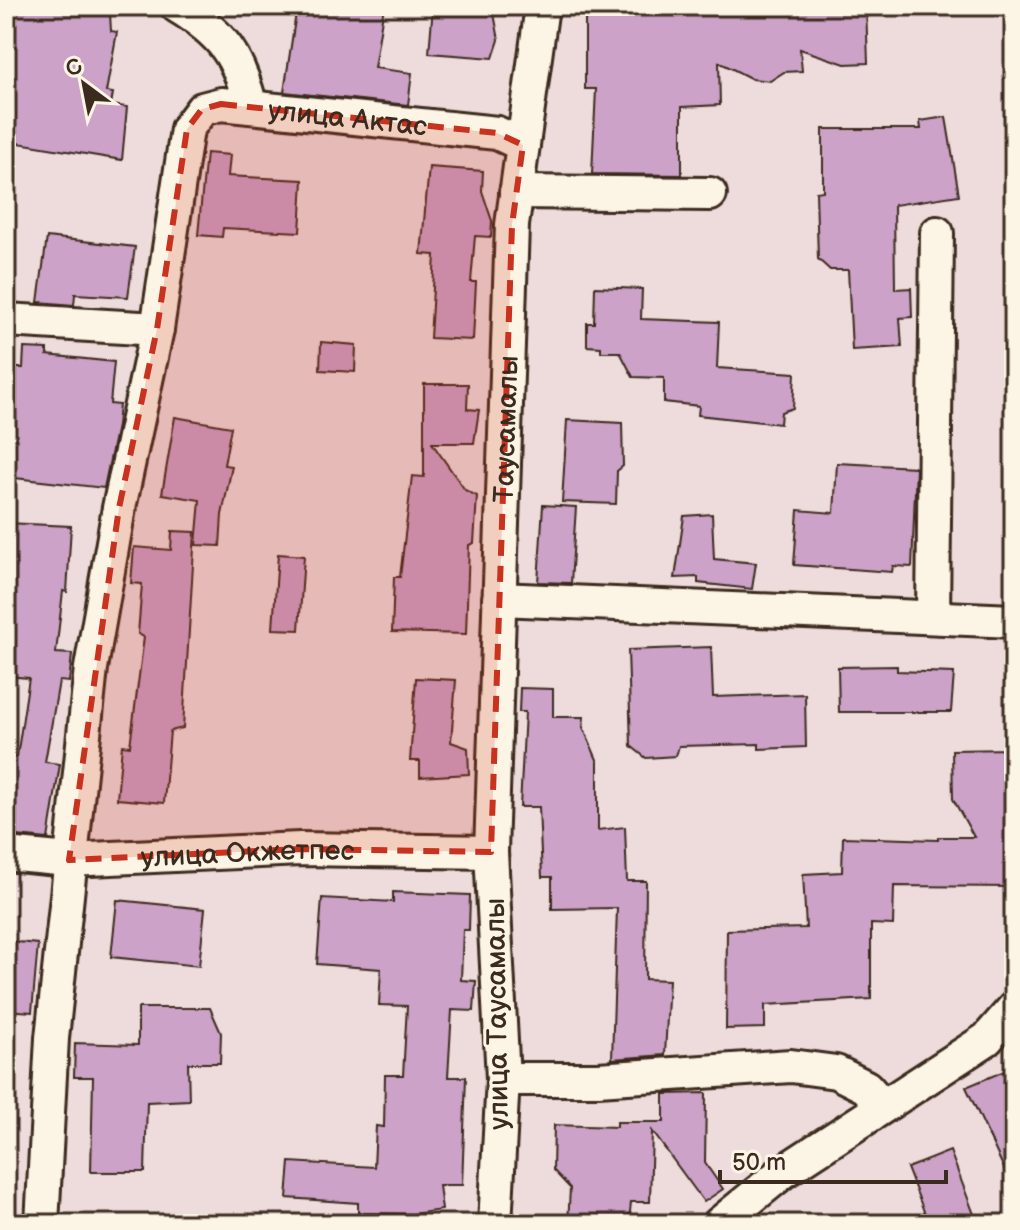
<svg xmlns="http://www.w3.org/2000/svg" width="1020" height="1230" font-family="'Balsamiq Sans',sans-serif">
  <style>
    .building { fill: #cca2c8; stroke: #3b2a1e; stroke-width: 2 }
    .lines { fill: none; stroke-linecap: round; stroke-linejoin: round }
    .minor-casing { stroke: #3b2a1e; stroke-width: 38 }
    .minor { stroke: #fcf5e5; stroke-width: 32 }
    .marked { fill: #c8321e; fill-opacity: 0.2; stroke: #c8321e; stroke-width: 6; stroke-dasharray: 16 10; stroke-linejoin: round }
    .labels { text-anchor: middle; stroke-width: 6; stroke-linejoin: round; paint-order: stroke }
    .street-label { font-size: 28px; fill: #3b2a1e; stroke: #fcf5e5 }
  </style>
  <rect width="100%" height="100%" fill="#eedcdc"/>
  <filter id="ink" filterUnits="userSpaceOnUse"><feTurbulence type="fractalNoise" baseFrequency=".0125" numOctaves="2"/><feDisplacementMap in="SourceGraphic" scale="16" xChannelSelector="R" yChannelSelector="G"/><feConvolveMatrix kernelMatrix="1 2 1 2 8 2 1 2 1" color-interpolation-filters="sRGB"/></filter>
  <g filter="url(#ink)">
    <g class="building">
      <polygon points="12,6 76,6 110,13 111,31 117,32 106,92 113,93 111,105 127,107 122,160 6,141 6,39"/>
      <polygon points="297,6 384,6 374,68 412,73 408,105 284,92"/>
      <polygon points="433,6 493,8 499,40 493,58 429,53"/>
      <polygon points="585,6 866,6 868,63 845,64 800,49 802,71 784,72 770,81 752,79 719,62 720,105 682,107 682,175 592,174 596,89 585,89"/>
      <polygon points="946,117 959,195 894,205 895,289 911,288 912,317 900,318 902,347 852,350 848,270 830,270 818,259 816,192 823,191 823,129 921,129 920,121"/>
      <polygon points="206,153 230,155 228,176 303,180 300,232 223,228 222,237 198,235"/>
      <polygon points="429,167 483,171 482,191 492,221 491,237 475,236 471,282 476,282 473,340 430,338 435,255 421,254"/>
      <polygon points="47,237 135,247 128,297 75,294 74,305 38,302"/>
      <polygon points="595,287 642,289 641,319 719,322 717,368 795,373 793,408 781,412 780,424 698,415 699,406 664,402 664,378 633,377 620,352 601,352 601,347 587,346 587,323 594,323"/>
      <polygon points="321,342 356,345 355,372 320,370"/>
      <polygon points="24,348 47,349 47,355 114,362 110,404 119,405 117,426 104,488 6,477 6,368 23,368"/>
      <polygon points="424,384 468,384 467,409 479,410 474,443 432,443 465,490 477,496 474,543 469,545 466,634 392,632 394,577 400,577 412,476 424,477"/>
      <polygon points="175,417 231,427 224,465 232,466 222,515 220,546 196,545 200,500 162,494"/>
      <polygon points="567,420 622,423 623,466 617,471 616,504 562,502"/>
      <polygon points="837,463 916,467 912,567 893,566 892,572 794,565 798,510 834,513"/>
      <polygon points="543,505 576,507 571,583 538,582"/>
      <polygon points="712,514 714,559 756,563 752,589 698,583 698,577 675,578 684,516"/>
      <polygon points="6,523 71,526 67,592 63,591 56,653 72,654 69,682 59,681 45,762 60,764 48,839 6,835 6,756 17,757 29,678 6,676"/>
      <polygon points="172,531 195,532 183,728 170,731 164,803 117,799 122,745 130,746 144,637 138,634 142,584 131,583 134,547 171,550"/>
      <polygon points="278,554 304,556 299,630 273,629"/>
      <polygon points="711,647 713,697 805,694 806,747 759,749 759,744 679,746 676,756 646,758 631,746 628,650"/>
      <polygon points="897,666 897,671 954,673 951,712 839,712 838,667"/>
      <polygon points="416,678 456,680 451,742 468,748 469,774 420,777 420,761 410,761"/>
      <polygon points="520,688 553,689 553,717 584,717 583,727 598,762 598,830 625,827 627,881 646,881 645,979 669,980 665,1055 612,1059 617,908 552,909 552,877 542,877 539,807 520,807 525,712 519,712"/>
      <polygon points="1011,749 1014,887 894,886 893,925 871,924 871,999 765,1005 765,1028 726,1029 727,930 806,928 803,874 842,872 843,837 938,840 938,837 974,837 953,799 952,750"/>
      <polygon points="393,892 470,895 469,930 463,930 461,980 476,981 474,1011 452,1010 448,1077 466,1077 462,1185 439,1185 442,1210 413,1214 358,1213 358,1203 287,1198 290,1162 374,1167 376,1126 384,1127 385,1075 403,1075 407,1006 379,1005 381,969 317,964 322,898 393,902"/>
      <polygon points="117,900 205,909 199,966 111,957"/>
      <polygon points="6,941 38,944 32,1012 6,1010"/>
      <polygon points="138,1008 210,1008 221,1033 220,1063 188,1063 189,1100 147,1102 145,1172 91,1172 93,1077 74,1077 75,1043 138,1045"/>
      <polygon points="1014,1067 1014,1190 966,1087"/>
      <polygon points="706,1093 705,1163 723,1189 704,1202 652,1131 650,1202 631,1202 629,1222 608,1220 608,1224 568,1224 570,1188 553,1170 554,1125 617,1127 617,1122 664,1122 664,1094"/>
      <polygon points="950,1151 975,1217 957,1224 929,1224 907,1168"/>
    </g>
    <g class="lines">
      <defs>
        <g id="minor">
          <path d="M 177,6 C 223,34 238,55 251,107"/>
          <polyline points="516,192 710,194"/>
          <polyline points="6,320 157,329"/>
          <polyline points="499,599 1014,621"/>
          <polyline points="933,617 937,233"/>
          <path id="s1" d="M 6,854 L 69,860 L 300,849 L 491,852"/>
          <polyline points="503,1079 598,1079 791,1066 836,1072 866,1087 883,1106"/>
          <path id="s2" d="M 42,1224 L 52,1038 L 91,668 L 119,508 L 157,329 L 187,129 L 202,109 L 221,104 L 497,133 L 523,145"/>
          <path id="s3" d="M 495,1224 L 503,1079 L 491,852 L 512,225 L 542,6"/>
          <polyline points="719,1224 783,1172 987,1039 1014,1008"/>
        </g>
      </defs>
      <use href="#minor" class="minor-casing"/>
      <use href="#minor" class="minor"/>
    </g>
  </g>
  <path class="marked" d="M 221,104 L 497,133 L 523,145 L 512,225 L 491,852 L 300,849 L 69,860 L 119,508 L 157,329 L 187,129 L 202,109 Z"/>
  <g class="labels">
    <g class="street-label">
      <text dy="10" stroke="none"><textPath href="#s2" startOffset="1278">улица Актас</textPath></text>
      <text dy="10" stroke="none"><textPath href="#s3" startOffset="796">Таусамалы</textPath></text>
      <text dy="10" stroke="none"><textPath href="#s1" startOffset="242">улица Окжетпес</textPath></text>
      <text transform="translate(496 1014) rotate(-91)" y="10">улица Таусамалы</text>
    </g>
  </g>
  <rect width="1020" height="1230" fill="none" stroke="#fcf5e5" stroke-width="32"/>
  <rect x="16" y="16" width="988" height="1198" fill="none" stroke="#3b2a1e" stroke-width="3" filter="url(#ink)"/>
  <g transform="translate(84 84) rotate(328)" stroke="#fcf5e5" stroke-width="6" paint-order="stroke">
  <path d="M0-6L14 30L0 20L-14 30Z" fill="#3b2a1e"/>
  <text y="-12" font-size="22" font-weight="bold" text-anchor="middle" fill="#3b2a1e">С</text>
  </g>
  <path d="M720 1170v12h226v-12" fill="none" stroke="#3b2a1e" stroke-width="4"/>
  <text x="732" y="1170" font-size="24" fill="#3b2a1e" stroke="#fcf5e5" stroke-width="6" paint-order="stroke">50 m</text>
</svg>
